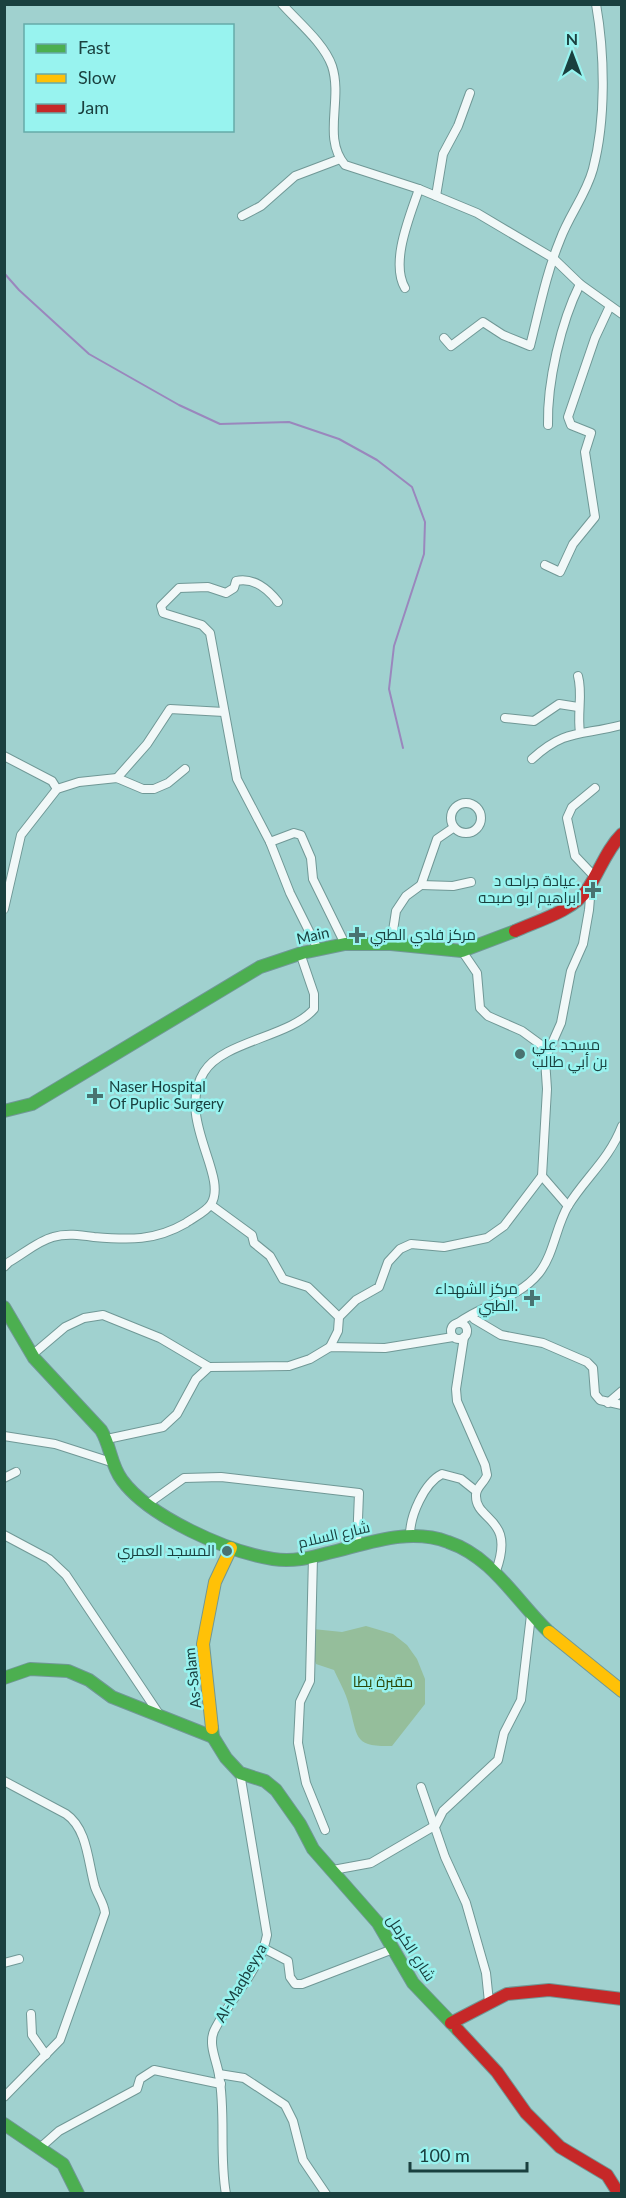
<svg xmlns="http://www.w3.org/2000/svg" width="626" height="2198" font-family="Lato,Cairo,sans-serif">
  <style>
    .green { fill: #95be9b }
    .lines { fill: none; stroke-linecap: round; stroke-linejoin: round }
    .stream { stroke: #9a87bd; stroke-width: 2 }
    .street-casing { stroke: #709896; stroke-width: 10 }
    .fast-casing { stroke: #709896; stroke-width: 14 }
    .slow-casing { stroke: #709896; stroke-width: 14 }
    .jam-casing { stroke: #709896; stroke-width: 14 }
    .street { stroke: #f1f8f8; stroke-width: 8 }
    .fast { stroke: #4caf50; stroke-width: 12 }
    .slow { stroke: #ffc107; stroke-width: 12 }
    .jam { stroke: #c62828; stroke-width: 12 }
    .poi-dot { fill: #497371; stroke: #98f3ef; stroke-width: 2 }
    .labels { text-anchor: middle; stroke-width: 5; stroke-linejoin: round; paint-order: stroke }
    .poi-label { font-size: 15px; fill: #1a403f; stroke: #98f3ef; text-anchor: end }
    .street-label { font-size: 15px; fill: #1a403f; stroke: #98f3ef }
    .park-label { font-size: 15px; fill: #2b4808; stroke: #98f3ef }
  </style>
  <rect width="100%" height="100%" fill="#a0d1cf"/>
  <path class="green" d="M 366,1626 L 393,1634 L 407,1645 L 417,1659 L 425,1679 L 425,1704 L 392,1746 C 353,1747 358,1737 349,1705 C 346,1693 339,1681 334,1670 L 316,1664 L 313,1655 L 313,1629 L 342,1632 Z"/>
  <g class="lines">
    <polyline class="stream" points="4,273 19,290 89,354 179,405 220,424 289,422 339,439 377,460 412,487 425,522 424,554 394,646 389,689 403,748"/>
    <defs>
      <g id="street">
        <path d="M 282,4 C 298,22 324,43 332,66 C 343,100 322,138 345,165 L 419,189 L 477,213 L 553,258 L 580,284 L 622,314"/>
        <polyline points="436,196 443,154 458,126 470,93"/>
        <polyline points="242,216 261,206 295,176 340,159"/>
        <path d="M 405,288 C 390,262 410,216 419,189"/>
        <path d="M 444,338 L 451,346 L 483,322 L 503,335 L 530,346 C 539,311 546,274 560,240 C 569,215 586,195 593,169 C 606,120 605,55 596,4"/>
        <path d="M 548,425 C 547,382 561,322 580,284"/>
        <polyline points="545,565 560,572 573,544 595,517 585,452 591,433 571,425 568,417 595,338 609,308"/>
        <path d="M 278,602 C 268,589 253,577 236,581 L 234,588 L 226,593 L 208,587 L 179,588 L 161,606 L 163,613 L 202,625 L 210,633 L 237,779 L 270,842 L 290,893 L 318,949"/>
        <path d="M 578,676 C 583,694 577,713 580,732"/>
        <polyline points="505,718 534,721 559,704 578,707"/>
        <polyline points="4,756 52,781 57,789"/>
        <path d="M 532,759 C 566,728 581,736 622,725"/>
        <polyline points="117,778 147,744 170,709 224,712"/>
        <circle cx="466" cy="818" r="15"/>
        <polyline points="270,842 294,833 301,835 311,858 313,879 345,944"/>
        <polyline points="593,875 575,856 567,818 572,807 595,788"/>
        <polyline points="421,885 453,886 471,882"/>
        <polyline points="4,909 21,835 57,789 79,782 117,778 143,789 154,789 168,783 185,769"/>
        <polyline points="391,944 396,911 406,896 421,885 437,839 453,828"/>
        <polyline points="462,951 477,973 480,1008 488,1016 522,1031 548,1050"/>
        <polyline points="542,1176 568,1206"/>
        <polyline points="211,1205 252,1235 254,1243 270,1256 283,1279 308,1287 339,1317 338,1331 330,1347"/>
        <path d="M 4,1267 L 9,1262 C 23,1254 38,1241 53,1237 C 66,1233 80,1235 94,1237 C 129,1240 155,1241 186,1223 C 193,1218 207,1211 211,1204 C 229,1176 175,1118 204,1072 C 223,1041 290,1037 314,1009 L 314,994 L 300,953"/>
        <polyline points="339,1317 356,1300 379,1287 388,1262 400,1249 411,1244 444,1247 487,1238 504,1226 542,1176 547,1089 545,1059 561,1023 571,971 583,944 589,910 590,898 586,892"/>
        <polyline points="474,1319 501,1335 543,1343 587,1362 593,1368 595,1394 600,1400 622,1405"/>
        <circle cx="459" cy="1331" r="8"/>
        <path d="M 458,1323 C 483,1304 518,1299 539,1273 C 554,1254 556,1226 568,1206 C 585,1178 609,1160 622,1126"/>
        <path d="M 464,1337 L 456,1389 L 457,1401 L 485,1465 L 487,1475 C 485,1482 476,1487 476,1495 C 475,1522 516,1516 496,1571"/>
        <polyline points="32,1355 65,1327 84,1318 103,1315 160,1338 209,1367 289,1366 310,1359 330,1347 385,1348 453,1337"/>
        <polyline points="608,1403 622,1391"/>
        <polyline points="4,1436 55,1444 111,1462"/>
        <polyline points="107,1439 163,1427 177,1414 196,1379 209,1367"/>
        <polyline points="4,1478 16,1472"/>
        <polyline points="149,1503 184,1478 221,1477 359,1493 357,1545"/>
        <polyline points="4,1535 49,1559 66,1575 159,1714"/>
        <path d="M 410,1535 C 410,1516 424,1483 442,1474 L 461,1479 L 476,1491"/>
        <polyline points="313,1557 310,1681 300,1702 298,1743 306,1783 325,1830"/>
        <path d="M 4,1781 L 66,1814 C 88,1829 88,1864 95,1887 C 98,1896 104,1903 105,1913 L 60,2040 L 4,2097"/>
        <polyline points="421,1787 445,1857 466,1903 486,1973 489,2002"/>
        <polyline points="333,1870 371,1863 436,1825 443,1811 498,1760 504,1733 521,1700 531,1615"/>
        <polyline points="265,1949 288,1961 290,1977 295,1984 302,1984 393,1949"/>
        <polyline points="4,1963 19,1959"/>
        <polyline points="31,2014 32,2035 46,2055"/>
        <polyline points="219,2074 244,2078 285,2105 293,2121 303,2160 326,2194"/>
        <polyline points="41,2147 59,2131 137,2089 140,2079 154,2070 221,2084"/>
        <path d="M 226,2194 C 219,2155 226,2113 219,2075 C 217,2061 208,2045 214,2031 C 230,1998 260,1971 267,1935 L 240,1773"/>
      </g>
      <g id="fast">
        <polyline points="4,1111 32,1104 260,967 302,953 345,944 391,944 462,951 515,931"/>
        <path d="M 4,1307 L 34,1358 L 101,1430 C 111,1446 110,1464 122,1480 C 149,1517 228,1552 273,1559 C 292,1562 310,1558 328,1553 C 367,1544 408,1527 448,1542 C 493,1557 516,1601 549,1632"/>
        <polyline points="4,1678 30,1669 68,1671 89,1680 112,1697 213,1737"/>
        <polyline points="212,1728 213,1737 226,1758 240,1773 265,1781 276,1790 300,1824 313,1849 378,1923 413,1983 458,2030"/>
        <polyline points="4,2124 63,2164 78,2194"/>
      </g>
      <g id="slow">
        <polyline points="549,1632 622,1691"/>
        <polyline points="212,1728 203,1644 215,1582 231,1548"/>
      </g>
      <g id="jam">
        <path d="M 515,931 C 537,921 573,911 587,890 C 600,871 606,850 622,834"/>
        <polyline points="451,2023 507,1994 549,1990 622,1999"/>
        <polyline points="458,2030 497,2072 526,2113 560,2147 607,2175 619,2194"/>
      </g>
    </defs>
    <use href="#street" class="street-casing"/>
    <use href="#fast" class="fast-casing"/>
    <use href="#slow" class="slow-casing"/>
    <use href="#jam" class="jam-casing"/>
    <use href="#street" class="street"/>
    <use href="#fast" class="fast"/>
    <use href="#slow" class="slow"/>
    <use href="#jam" class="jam"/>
  </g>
  <g class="poi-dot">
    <path d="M590 881h6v6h6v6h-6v6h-6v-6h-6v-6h6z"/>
    <path d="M354 926h6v6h6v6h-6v6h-6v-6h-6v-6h6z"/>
    <circle cx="520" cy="1054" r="6"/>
    <path d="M92 1087h6v6h6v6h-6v6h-6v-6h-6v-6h6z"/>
    <path d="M529 1289h6v6h6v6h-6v6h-6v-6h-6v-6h6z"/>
    <circle cx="227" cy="1551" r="6"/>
  </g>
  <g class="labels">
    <g class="poi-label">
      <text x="580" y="886">عيادة جراحه د.<tspan x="580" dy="17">ابراهيم ابو صبحه</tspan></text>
      <text x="370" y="940" text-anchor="start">مركز فادي الطبي</text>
      <text x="532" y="1050" text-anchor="start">مسجد علي<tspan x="532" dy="17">بن أبي طالب</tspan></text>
      <text x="109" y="1092" text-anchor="start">Naser Hospital<tspan x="109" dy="17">Of Puplic Surgery</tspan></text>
      <text x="518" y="1294">مركز الشهداء<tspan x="518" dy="17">الطبي.</tspan></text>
      <text x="215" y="1556">المسجد العمري</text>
    </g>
    <g class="street-label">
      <text transform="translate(313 936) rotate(-13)" y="5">Main</text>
      <text transform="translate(334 1535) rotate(-13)" y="5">شارع السلام</text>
      <text transform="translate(193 1678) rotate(-96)" y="5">As-Salam</text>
      <text transform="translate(411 1948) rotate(57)" y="5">شارع الكرمل</text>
      <text transform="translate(241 1983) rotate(-60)" y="5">Al-Maqbeyya</text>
    </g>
    <g class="park-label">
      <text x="383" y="1687">مقبرة يطا</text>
    </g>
  </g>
  <rect width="626" height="2198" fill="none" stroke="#1a403f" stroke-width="12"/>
  <rect x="24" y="24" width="210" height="108" fill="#98f3ef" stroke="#66aba9" stroke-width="1.5"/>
  <rect x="36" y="44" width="30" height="9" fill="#4caf50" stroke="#66aba9" stroke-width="1.5"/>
  <text x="78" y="54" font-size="18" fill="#1a403f">Fast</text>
  <rect x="36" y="74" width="30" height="9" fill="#ffc107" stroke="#66aba9" stroke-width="1.5"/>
  <text x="78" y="84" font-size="18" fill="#1a403f">Slow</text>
  <rect x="36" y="104" width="30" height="9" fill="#c62828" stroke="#66aba9" stroke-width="1.5"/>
  <text x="78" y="114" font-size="18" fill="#1a403f">Jam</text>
  <g transform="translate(572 54)" stroke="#98f3ef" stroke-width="4.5" paint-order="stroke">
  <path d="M0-4.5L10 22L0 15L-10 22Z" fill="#1a403f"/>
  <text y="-9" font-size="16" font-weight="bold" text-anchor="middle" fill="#1a403f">N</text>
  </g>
  <path d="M410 2162v9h117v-9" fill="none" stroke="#1a403f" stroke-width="3"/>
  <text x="419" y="2162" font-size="18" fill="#1a403f" stroke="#98f3ef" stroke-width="4.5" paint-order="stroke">100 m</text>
</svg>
